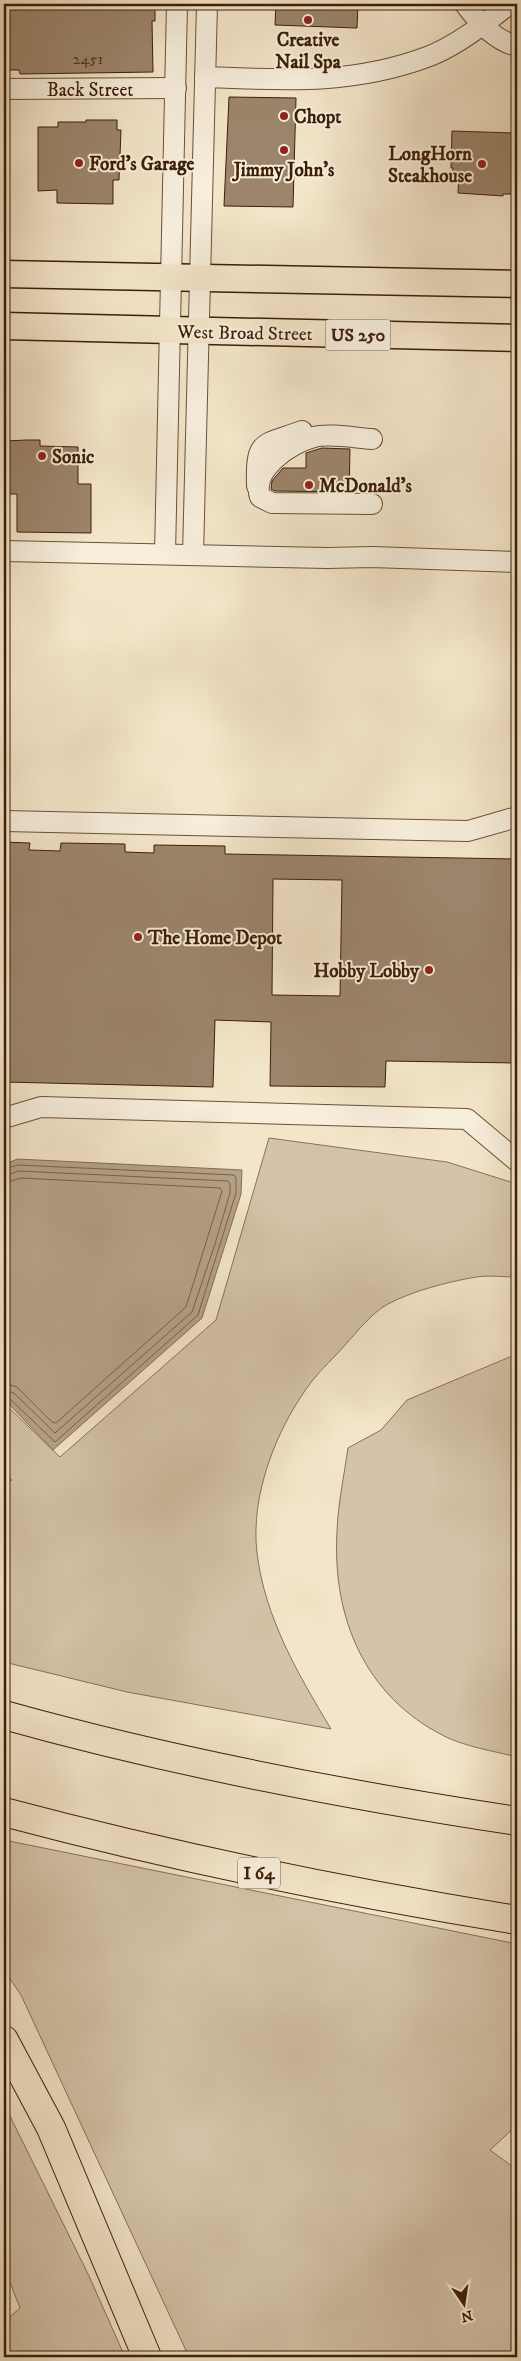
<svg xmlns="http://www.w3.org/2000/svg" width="521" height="2361" font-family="'IM FELL DW Pica',serif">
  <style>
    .green { fill: #d4c3a8; stroke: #887058 }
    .water { fill: #b5a187; stroke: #856d54 }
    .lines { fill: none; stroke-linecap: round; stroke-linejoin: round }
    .shore { stroke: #796047; stroke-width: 1 }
    .building { fill: #9c856c; stroke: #3d1e07; fill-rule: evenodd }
    .minor-casing { stroke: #6a5038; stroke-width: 22 }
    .major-casing { stroke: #3d1e07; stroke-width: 29 }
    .highway-casing { stroke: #3d1e07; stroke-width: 30 }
    .minor { stroke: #f7eedc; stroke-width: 20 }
    .major { stroke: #f3e5c9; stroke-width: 26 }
    .highway { stroke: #f3e5c9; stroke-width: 28 }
    .poi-dot { fill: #8f2418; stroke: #f7eedc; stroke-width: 2 }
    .labels { text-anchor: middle; stroke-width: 4; stroke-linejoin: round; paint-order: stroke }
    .number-label { font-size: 16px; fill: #553820 }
    .shield { fill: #f7eedc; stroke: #755c47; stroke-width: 1 }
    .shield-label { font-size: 18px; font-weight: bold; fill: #3d1e07 }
    .poi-label { font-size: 19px; font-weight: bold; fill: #3d1e07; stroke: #f7eedc; text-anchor: start }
    .street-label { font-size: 19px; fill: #3d1e07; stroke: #f7eedc }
  </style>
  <rect width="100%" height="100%" fill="#f3e5c9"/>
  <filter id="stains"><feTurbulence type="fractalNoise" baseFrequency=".004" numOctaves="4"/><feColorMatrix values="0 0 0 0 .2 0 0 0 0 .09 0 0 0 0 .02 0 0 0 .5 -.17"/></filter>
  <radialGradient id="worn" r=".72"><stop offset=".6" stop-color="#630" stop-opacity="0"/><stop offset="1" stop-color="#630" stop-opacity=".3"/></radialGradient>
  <g class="green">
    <path d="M 269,1138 L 447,1162 L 517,1184 L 517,1277 C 504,1277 489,1275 476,1277 C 447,1282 412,1291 386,1305 C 371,1314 357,1332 345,1345 C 335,1357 322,1368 312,1381 C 277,1427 250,1494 257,1553 C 265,1618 298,1674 331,1729 L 127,1692 L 4,1662 L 4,1484 L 12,1480 L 4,1474 L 4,1403 L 60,1457 L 216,1320 Z"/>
    <path d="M 517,1354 L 517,1757 C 494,1751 466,1747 444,1736 C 365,1696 332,1618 337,1531 C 338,1504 344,1476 348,1448 L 381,1430 L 407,1400 Z"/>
    <polygon points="4,1840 517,1944 517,2125 490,2150 517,2170 517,2357 189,2357 21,1995 4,1970"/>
    <polygon points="4,2104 89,2276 125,2357 4,2357 4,2322 20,2308 4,2267"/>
  </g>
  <polygon class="water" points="17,1159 242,1170 241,1194 202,1318 53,1450 4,1399 4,1165"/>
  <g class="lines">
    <g class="shore">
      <polyline points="4,1169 18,1165 234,1175 236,1178 236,1193 198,1315 55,1442 9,1398 4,1396"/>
      <polyline points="4,1176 19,1171 228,1181 230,1184 230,1193 215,1244 192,1312 55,1433 14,1393 4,1390"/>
      <polyline points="4,1183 21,1178 220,1188 222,1191 186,1307 56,1423 52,1422 17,1387 4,1383"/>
    </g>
  </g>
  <g class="building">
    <polygon points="4,4 155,4 155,21 152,21 153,72 20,74 19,70 4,70"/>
    <polygon points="276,4 358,4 357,28 275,25"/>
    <polygon points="229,97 296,98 293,207 224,206"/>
    <polygon points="86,120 117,120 117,130 121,130 119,180 113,180 113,204 57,203 57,190 38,191 38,127 58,127 58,122 86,122"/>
    <polygon points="452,131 513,133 515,135 512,194 503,194 503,196 458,193 459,174 453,174 453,168 451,168"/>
    <polygon points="26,440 40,440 40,446 78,447 78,484 91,484 91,533 17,532 17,494 9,494 9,465 5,465 6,441"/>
    <polygon points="322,448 350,449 349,492 275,491 271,489 272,481 283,468 306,468 306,453"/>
    <path d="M 4,842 L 30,843 L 29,850 L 60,851 L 61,843 L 125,844 L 125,852 L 154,853 L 154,845 L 225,846 L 225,854 L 517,859 L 517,1063 L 386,1061 L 385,1087 L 270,1086 L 271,1022 L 215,1020 L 213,1087 L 4,1082 ZM 273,879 L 342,880 L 340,996 L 272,995 Z"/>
  </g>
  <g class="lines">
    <defs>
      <g id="minor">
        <path d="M 465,4 C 478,22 495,41 517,46"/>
        <path d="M 205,77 C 283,80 352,85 427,57 C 455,47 486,23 509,4"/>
        <polyline points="4,89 176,88"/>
        <path d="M 257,486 C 256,439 261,446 302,431"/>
        <path d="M 372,504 L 272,503 L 260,497 C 251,469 290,444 314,437 C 329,433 356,438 372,439"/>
        <polyline points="4,551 327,558 372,557 517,562"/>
        <polyline points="165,554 177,4"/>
        <polyline points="193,555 207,4"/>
        <polyline points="4,821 468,831 517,817"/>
        <polyline points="4,1118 41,1107 467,1119 517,1161"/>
      </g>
      <g id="major">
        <polyline points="4,274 517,284"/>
        <polyline points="4,326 517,338"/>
      </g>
      <g id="highway">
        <path d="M 4,1715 C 172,1762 345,1795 517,1821"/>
        <path d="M 4,1812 C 173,1857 344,1892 517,1920"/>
        <polyline points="4,2040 51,2128 147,2357"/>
      </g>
    </defs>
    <use href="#minor" class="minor-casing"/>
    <use href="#major" class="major-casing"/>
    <use href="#highway" class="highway-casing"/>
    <use href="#minor" class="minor"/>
    <use href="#major" class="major"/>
    <use href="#highway" class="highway"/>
  </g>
  <g class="poi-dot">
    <circle cx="308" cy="20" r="5"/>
    <circle cx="284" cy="116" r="5"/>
    <circle cx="284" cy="150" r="5"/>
    <circle cx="79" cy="163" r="5"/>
    <circle cx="482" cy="164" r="5"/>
    <circle cx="42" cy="456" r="5"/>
    <circle cx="309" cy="485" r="5"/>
    <circle cx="138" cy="937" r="5"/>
    <circle cx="429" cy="970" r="5"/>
  </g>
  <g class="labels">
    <g class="number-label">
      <text x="88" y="64">2451</text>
    </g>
    <g class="shield">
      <rect x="325.5" y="319.5" width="65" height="31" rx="4"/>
      <rect x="238" y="1857.5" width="42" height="31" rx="4"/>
    </g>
    <g class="shield-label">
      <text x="358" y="341">US 250</text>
      <text x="259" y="1879">I 64</text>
    </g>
    <g class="poi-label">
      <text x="308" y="46" text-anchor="middle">Creative<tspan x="308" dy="22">Nail Spa</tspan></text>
      <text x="294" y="123">Chopt</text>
      <text x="472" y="160" text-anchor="end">LongHorn<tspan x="472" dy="22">Steakhouse</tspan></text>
      <text x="89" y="170">Ford's Garage</text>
      <text x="284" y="176" text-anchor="middle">Jimmy John's</text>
      <text x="52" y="463">Sonic</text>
      <text x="319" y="492">McDonald's</text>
      <text x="148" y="944">The Home Depot</text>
      <text x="419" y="977" text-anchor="end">Hobby Lobby</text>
    </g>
    <g class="street-label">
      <text x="90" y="96">Back Street</text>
      <text transform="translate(245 332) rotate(1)" y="7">West Broad Street</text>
    </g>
  </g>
  <rect width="521" height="2361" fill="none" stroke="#f3e5c9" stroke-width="20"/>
  <rect x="5" y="5" width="511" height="2351" fill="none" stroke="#3d1e07" stroke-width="2.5"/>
  <rect x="10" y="10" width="501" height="2341" fill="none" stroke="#3d1e07"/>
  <g transform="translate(464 2304) rotate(167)" stroke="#f7eedc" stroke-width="4" paint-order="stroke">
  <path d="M0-4L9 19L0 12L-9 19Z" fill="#3d1e07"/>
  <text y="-8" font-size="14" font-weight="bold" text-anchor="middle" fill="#3d1e07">N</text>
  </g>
  <rect width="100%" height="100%" filter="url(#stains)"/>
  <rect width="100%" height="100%" fill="url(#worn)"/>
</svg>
